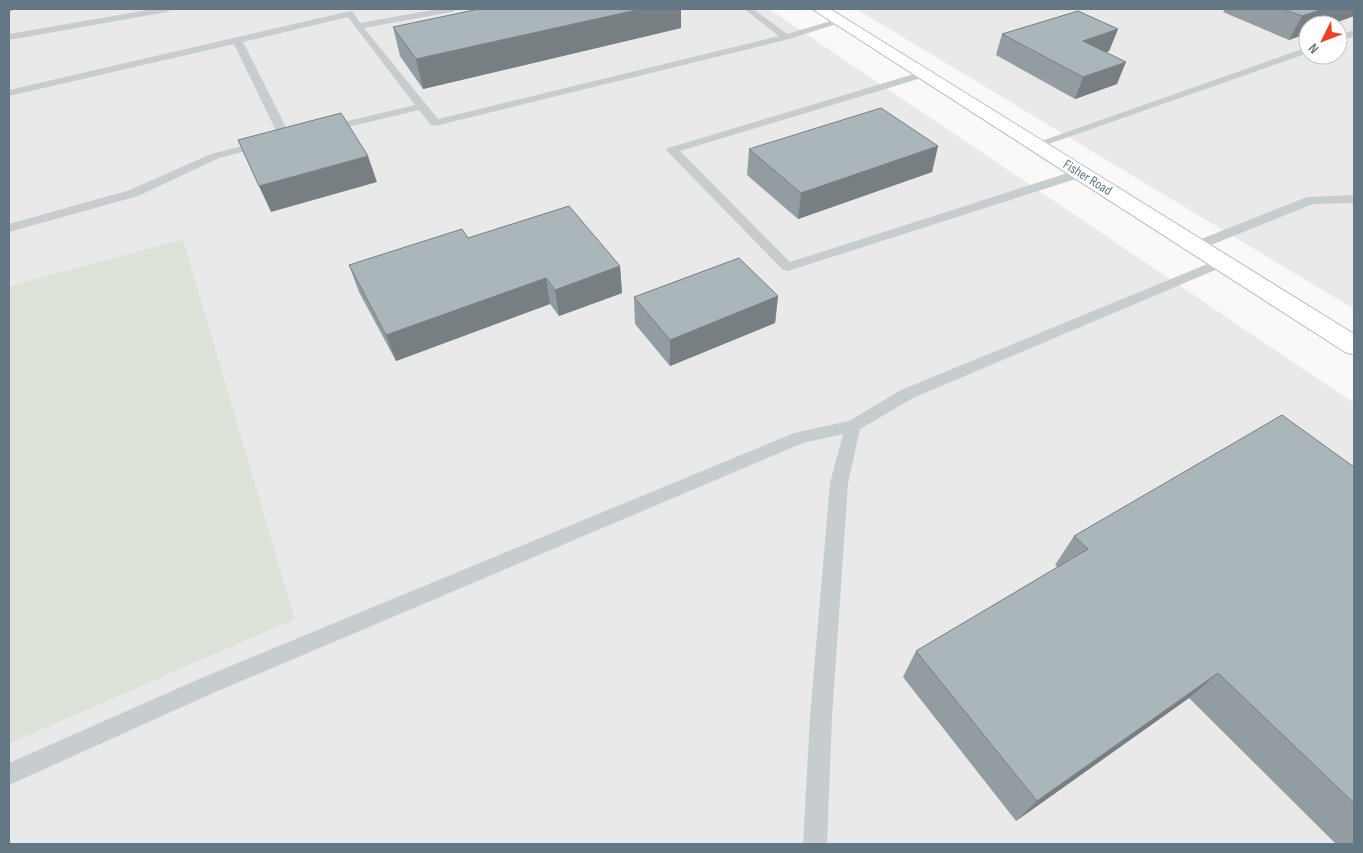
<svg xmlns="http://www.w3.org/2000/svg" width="1363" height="853" font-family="'Sofia Sans Condensed',sans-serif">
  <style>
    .built { fill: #e8e9e8; fill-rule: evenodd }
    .green { fill: #dce2d8 }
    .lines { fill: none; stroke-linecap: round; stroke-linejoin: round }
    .secondary-casing { stroke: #b7bec2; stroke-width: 2 }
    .lane { fill: #c7cccf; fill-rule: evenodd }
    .secondary { fill: #fff; fill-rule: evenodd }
    .wall { fill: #939da1 }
    .shaded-wall { fill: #787f83 }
    .building { fill: #abb6bb; stroke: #787f83 }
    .labels { text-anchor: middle; stroke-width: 5; stroke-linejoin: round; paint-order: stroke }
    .far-street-label { font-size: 14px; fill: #637884; stroke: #fff }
  </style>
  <rect width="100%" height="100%" fill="#faf9f7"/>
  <g class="built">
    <polygon points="9,9 769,9 1354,403 1354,844 9,844 9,744 295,619 183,239 9,286"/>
    <path d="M 856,9 L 1354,9 L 1354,309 ZM 1308,25 L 1338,25 L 1338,55 L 1308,55 Z"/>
  </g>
  <polygon class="green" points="183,239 295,619 9,744 9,286"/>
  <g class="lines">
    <defs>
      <polygon id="secondary" points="812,9 830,9 1354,334 1354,355 1345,352"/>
    </defs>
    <use href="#secondary" class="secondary-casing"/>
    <g class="lane">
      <polygon points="153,9 172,9 167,12 9,40 9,34"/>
      <polygon points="438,9 457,9 452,12 364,28 438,119 779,36 744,9 753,9 787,34 841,18 846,21 789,39 435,126 431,125 419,110 327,132 321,129 323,127 415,105 348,17 243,42 292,139 286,142 280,139 234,44 9,96 9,90 350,11 353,12 360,23"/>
      <polygon points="1354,30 1354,36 1338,42 1338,36"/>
      <polygon points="1308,47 1308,53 1040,147 1036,148 1030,145"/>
      <polygon points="924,71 928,72 928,76 680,151 790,262 1077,170 1081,169 1087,173 1085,176 788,271 783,270 666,150 668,148"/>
      <polygon points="262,141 268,144 266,146 219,158 138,196 9,232 9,224 130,190 211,154"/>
      <polygon points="1354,195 1354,203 1313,204 1201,249 1191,249 1189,246 1191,243 1307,197"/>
      <polygon points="1222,258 1227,259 1229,262 1227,265 913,398 860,429 848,483 832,717 827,844 803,844 810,717 830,483 843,434 803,443 213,693 9,785 9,763 199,679 794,433 849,421 901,390"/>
    </g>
    <use href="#secondary" class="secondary"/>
  </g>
  <g class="wall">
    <polygon points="681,9 681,28 423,89 400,56 393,27"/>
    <polygon points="1225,9 1354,9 1354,16 1289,40 1223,12"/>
    <polygon points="1118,29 1109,51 1105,52 1117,84 1075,99 996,55 1002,34"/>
    <polygon points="938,146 932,172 798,219 747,175 749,149"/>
    <polygon points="468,238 620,266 622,293 559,316 550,304 396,361 359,292 349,265"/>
    <polygon points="778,296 775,323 670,366 635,324 634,297"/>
    <polygon points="1354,467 1354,844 1336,844 1189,698 1016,821 903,677 916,651 1058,567 1055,565 1074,536"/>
  </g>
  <g class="shaded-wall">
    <polygon points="9,9 18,9 9,11"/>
    <polygon points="641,9 681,9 681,28 423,89 416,59"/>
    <polygon points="1323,9 1354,9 1354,16 1329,25 1308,25 1308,33 1289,40 1302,16"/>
    <polygon points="1118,29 1109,51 1075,62 1083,41"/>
    <polygon points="1126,62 1117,84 1075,99 1083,77"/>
    <polygon points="938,146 932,172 798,219 801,193"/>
    <polygon points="368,156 377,182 271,212 259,186"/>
    <polygon points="620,266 622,293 559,316 555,290"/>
    <polygon points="546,278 550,304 396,361 386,335"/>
    <polygon points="778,296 775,323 670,366 670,340"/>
    <polygon points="1218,673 1189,698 1016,821 1037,801"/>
  </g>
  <g class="building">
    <polygon points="479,9 641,9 416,59 393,27"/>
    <polygon points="1283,9 1323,9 1302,16"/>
    <polygon points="1078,11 1118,29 1083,41 1126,62 1083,77 1002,34"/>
    <polygon points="881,108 938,146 801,193 749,149"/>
    <polygon points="341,113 368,156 259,186 238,140"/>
    <polygon points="569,206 620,266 555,290 546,278 386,335 349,265 462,229 468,238"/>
    <polygon points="739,258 778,296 670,340 634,297"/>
    <polygon points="1282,415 1354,467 1354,803 1218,673 1037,801 916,651 1088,549 1074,536"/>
  </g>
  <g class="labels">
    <g class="far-street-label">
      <text transform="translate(1088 177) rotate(32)" y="5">Fisher Road</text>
    </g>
  </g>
  <rect width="1363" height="853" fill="none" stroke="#637884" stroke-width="20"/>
  <g transform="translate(1323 40) rotate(228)"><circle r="24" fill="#ffffff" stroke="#c1c9ce"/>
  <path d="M0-4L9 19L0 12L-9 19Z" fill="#ea4226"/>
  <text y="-8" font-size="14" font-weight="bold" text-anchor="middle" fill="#637884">N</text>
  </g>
</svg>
